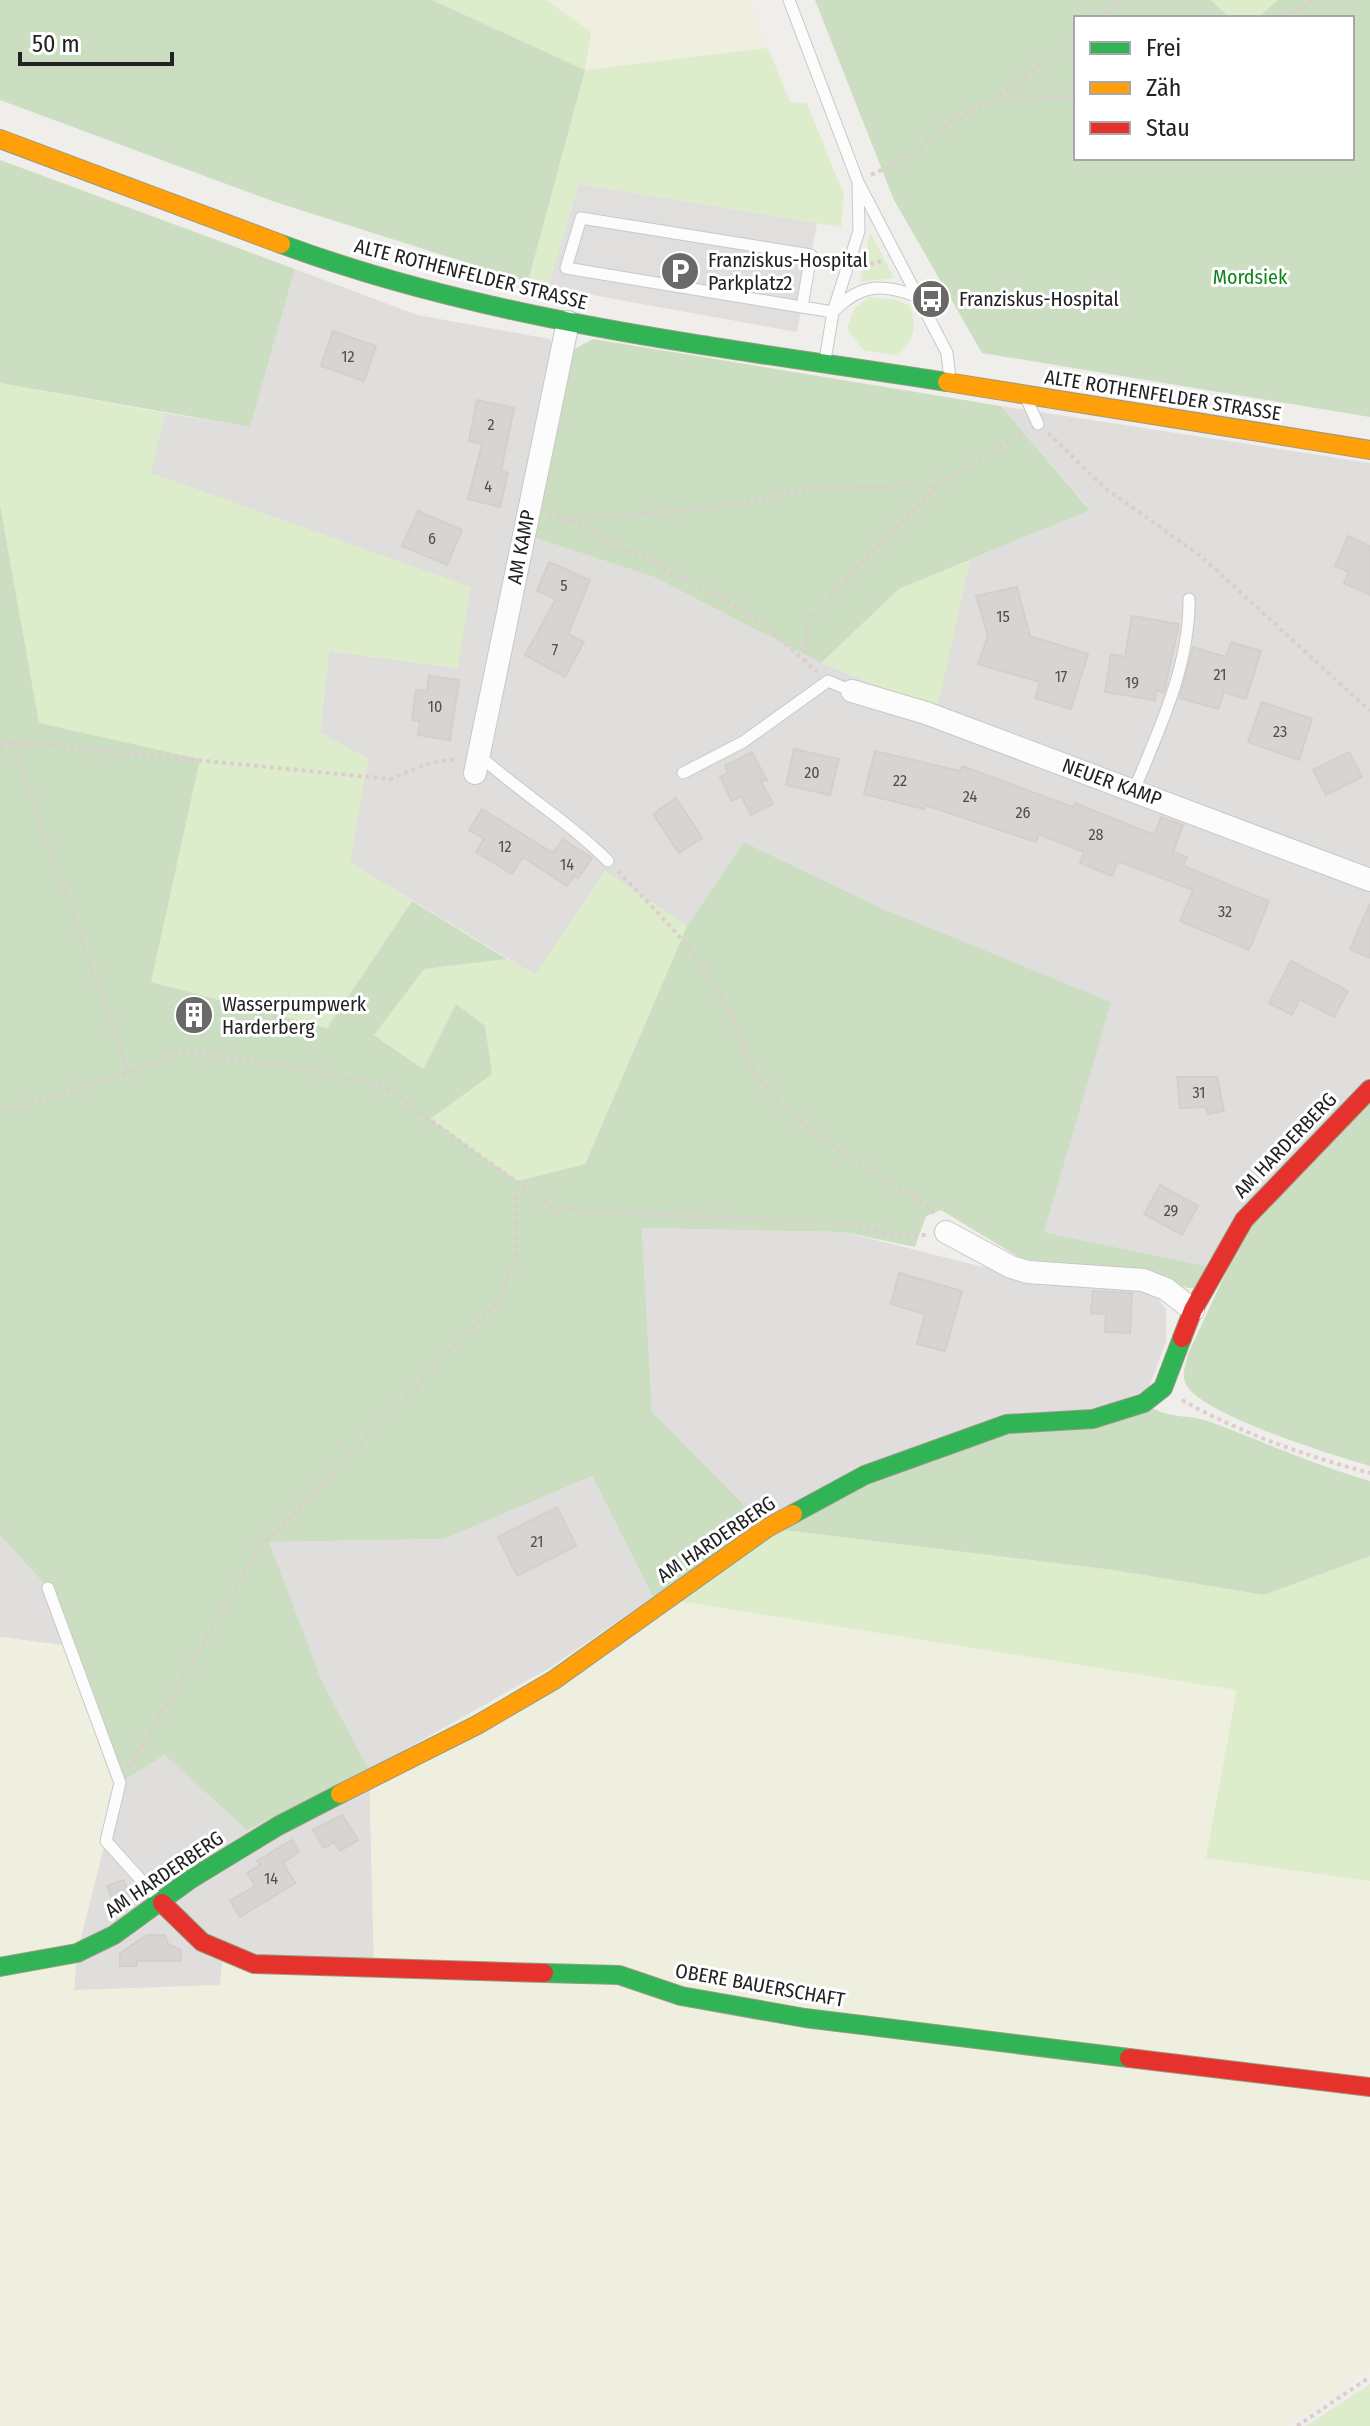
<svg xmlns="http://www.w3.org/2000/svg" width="1370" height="2426" font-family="'Fira Sans Condensed',sans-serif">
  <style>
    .residential { fill: #dfdedc }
    .farmland { fill: #efefdf }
    .grass { fill: #ddeccb }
    .forest { fill: #cbdec1 }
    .parking { fill: #e0dfde }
    .building { fill: #d7d4d2; stroke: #d3d0cc; stroke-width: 2 }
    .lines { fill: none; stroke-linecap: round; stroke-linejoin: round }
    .lane-casing { stroke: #c9c8c7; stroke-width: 13 }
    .street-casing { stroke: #c9c8c7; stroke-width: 24 }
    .fast-casing { stroke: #999a82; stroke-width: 20 }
    .slow-casing { stroke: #999a82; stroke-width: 20 }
    .jam-casing { stroke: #999a82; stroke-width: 20 }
    .path { stroke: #dccecd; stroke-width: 4; stroke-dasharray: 4 4; stroke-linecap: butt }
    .lane { stroke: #fdfcfc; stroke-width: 11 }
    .street { stroke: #fdfcfc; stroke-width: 22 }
    .fast { stroke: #30b455; stroke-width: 18 }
    .slow { stroke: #ff9f0a; stroke-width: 18 }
    .jam { stroke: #e5322d; stroke-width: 18 }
    .labels { text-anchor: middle; stroke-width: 6; stroke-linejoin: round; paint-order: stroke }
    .number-label { font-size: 16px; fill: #4f4e4e }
    .poi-label { font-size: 20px; fill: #222; stroke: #fff; text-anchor: start }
    .street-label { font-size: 20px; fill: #222; stroke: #fff }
    .park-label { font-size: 20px; fill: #0c8416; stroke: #fff }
  </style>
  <rect width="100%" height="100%" fill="#f0eeeb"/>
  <g class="residential">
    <polygon points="295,269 417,315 550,339 553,347 530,536 654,577 821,663 936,710 970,560 1090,509 1001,406 1370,463 1370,1100 1227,1271 1044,1232 883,909 744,842 687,926 605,871 535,975 349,862 368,759 320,733 329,651 458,668 150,473 165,413 250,427"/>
    <polygon points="642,1228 844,1232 1027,1278 1140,1288 1157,1297 1166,1309 1166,1342 1148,1390 767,1528 652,1412"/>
    <polygon points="592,1476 653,1597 374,1969 223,1956 220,1985 74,1991 77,1953 120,1783 165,1755 369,1770 321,1679 268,1542 444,1539"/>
    <polygon points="0,1535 48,1588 69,1646 0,1637"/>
  </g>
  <g class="farmland">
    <polygon points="546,0 751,0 768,48 585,70 591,32"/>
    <polygon points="653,1597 1238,1690 1207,1858 1370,1881 1370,2369 1288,2426 0,2426 0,1637 69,1646 120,1783 77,1953 74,1990 220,1985 223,1955 374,1969 369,1770 551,1667"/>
  </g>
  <g class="grass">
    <polygon points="432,0 546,0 591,32 585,70 768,48 790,102 807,103 844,195 841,227 580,184 548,287 528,282 585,70"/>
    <polygon points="1211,0 1278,0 1257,18 1230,18"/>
    <polygon points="870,232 894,278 860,282"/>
    <path d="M 869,297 L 897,300 L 910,306 C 918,329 914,339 897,356 L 863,350 L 847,329 L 854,309 Z"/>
    <polygon points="0,383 165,413 151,473 471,587 458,668 329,651 320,733 368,759 350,862 412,901 327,1028 150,982 200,759 39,724 0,505"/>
    <polygon points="970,560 937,710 821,663 899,589"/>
    <polygon points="605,871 687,926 584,1165 517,1181 430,1119 456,1004 423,1069 373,1034 424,969 507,959 535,974"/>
    <polygon points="767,1528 1113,1570 1263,1595 1370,1556 1370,1881 1206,1858 1237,1690 653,1597"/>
    <polygon points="1370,2384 1370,2426 1306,2426"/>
  </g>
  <g class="forest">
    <polygon points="0,0 432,0 585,70 528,282 275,202 0,100"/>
    <polygon points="815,0 1211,0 1230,18 1076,18 1076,158 1352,158 1352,18 1257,18 1278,0 1370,0 1370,417 982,353 894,200"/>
    <polygon points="0,160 295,269 250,427 0,383"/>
    <polygon points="593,339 1001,406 1090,510 899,589 821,663 654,577 530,536 571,351"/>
    <path d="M 0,505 L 39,723 L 200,759 L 151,982 L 327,1028 L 412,901 L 507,959 L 424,969 L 374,1035 L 423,1069 L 456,1004 L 485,1026 L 492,1074 L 430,1119 L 517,1181 L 585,1164 L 687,926 L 744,842 L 883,909 L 1111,1002 L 1044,1232 L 1209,1267 L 1197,1288 L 1187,1288 L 1146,1272 L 1022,1259 L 941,1210 L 926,1216 L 915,1247 L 844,1232 L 642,1228 L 652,1412 L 766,1527 L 1007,1424 L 1154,1409 C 1171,1418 1190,1415 1208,1421 C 1262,1441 1314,1465 1370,1481 L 1370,1556 L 1264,1595 L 1113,1570 L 767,1528 L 653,1597 L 592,1476 L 444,1539 L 269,1542 L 321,1679 L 369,1770 L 247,1830 L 165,1755 L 120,1783 L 48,1588 L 0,1535 Z"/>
    <path d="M 1370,1100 L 1370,1466 C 1335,1456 1199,1414 1186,1384 C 1181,1374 1186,1364 1188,1354 L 1249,1223 Z"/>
  </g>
  <polygon class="parking" points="579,184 817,223 797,332 548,287"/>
  <g class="building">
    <polygon points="333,331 376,346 364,381 321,366"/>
    <polygon points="477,400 514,408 501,471 508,473 500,507 468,499 482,444 469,441"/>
    <polygon points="418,511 462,530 447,565 402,546"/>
    <polygon points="1348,536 1370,546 1370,595 1344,583 1349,572 1335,566"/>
    <polygon points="549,562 590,580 568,634 584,642 565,677 525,655 556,599 537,591"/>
    <polygon points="1017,587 1030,636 1088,654 1071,709 1035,698 1040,682 978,664 988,636 976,596"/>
    <polygon points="1132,616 1179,624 1164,693 1156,690 1155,700 1105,692 1111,654 1125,657"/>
    <polygon points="1231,642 1261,651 1246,699 1224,692 1218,709 1180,698 1193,647 1226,657"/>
    <polygon points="429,676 459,680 450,740 418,735 420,721 412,720 416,690 427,691"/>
    <polygon points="1262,702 1312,719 1299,760 1248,742"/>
    <polygon points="794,749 839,759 830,795 786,785"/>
    <polygon points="875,751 960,771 962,766 1073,807 1075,803 1154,835 1161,817 1183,825 1173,852 1187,857 1183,866 1269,901 1249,950 1180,921 1193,890 1118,861 1112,876 1080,863 1084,852 1039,834 1036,842 925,805 924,809 864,794"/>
    <polygon points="752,752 767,781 760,779 773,804 751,815 741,796 732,801 720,777 728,773 725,766"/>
    <polygon points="1349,752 1362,777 1326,795 1313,770"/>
    <polygon points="676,798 702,838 679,853 653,814"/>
    <polygon points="482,809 553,853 563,839 592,858 578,878 574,876 567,886 523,857 512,874 476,852 484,839 469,830"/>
    <polygon points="1370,904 1370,958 1350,949"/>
    <polygon points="1291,961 1348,991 1334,1017 1300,999 1292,1015 1269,1003"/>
    <polygon points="1177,1077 1217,1077 1224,1111 1208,1114 1205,1107 1180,1108"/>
    <polygon points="1160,1185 1198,1206 1182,1235 1144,1214"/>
    <polygon points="899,1273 962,1291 945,1351 917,1344 925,1314 891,1304"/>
    <polygon points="1093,1291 1132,1293 1130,1333 1105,1332 1106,1314 1091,1313"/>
    <polygon points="557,1507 576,1546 517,1576 498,1537"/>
    <polygon points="342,1815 358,1840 340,1851 334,1842 324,1848 313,1830"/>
    <polygon points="292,1840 299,1852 283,1863 295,1883 240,1917 230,1901 255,1886 247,1873 260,1865 257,1861"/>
    <polygon points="124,1880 131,1899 116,1910 107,1886"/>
    <polygon points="147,1935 165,1935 168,1944 181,1950 181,1961 137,1961 137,1966 120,1966 120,1953"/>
  </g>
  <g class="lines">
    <defs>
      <g id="lane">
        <polyline points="789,0 858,182 947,353 950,380"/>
        <polyline points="802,307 811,255 581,218 566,268 802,307 833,312"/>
        <path d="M 836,309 C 862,283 884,284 916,296"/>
        <polyline points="825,360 833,312 859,231 858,186"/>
        <polyline points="1027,400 1038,424"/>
        <path d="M 480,756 C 521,793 568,821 608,861"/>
        <polyline points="683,773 743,742 828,681 852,691"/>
        <path d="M 1134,790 C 1159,730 1190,665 1189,599"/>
        <polyline points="48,1588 120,1783 106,1841 159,1900"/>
      </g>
      <g id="street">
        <polyline points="852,691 926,713 1370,880"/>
        <polyline points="475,773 568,322"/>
        <polyline points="946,1232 1011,1267 1028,1272 1143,1280 1166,1289 1193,1310"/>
      </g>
      <g id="fast">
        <path d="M 281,244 C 493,323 724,347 947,382"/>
        <polyline points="793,1514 865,1475 1007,1424 1093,1419 1144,1403 1163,1388 1182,1338"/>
        <polyline points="0,1967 77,1953 114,1935 191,1879 278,1826 340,1794"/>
        <polyline points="544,1973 619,1975 681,1996 805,2018 1129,2058"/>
      </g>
      <g id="slow">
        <polyline points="0,139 281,244"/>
        <polyline points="947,382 1370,450"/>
        <polyline points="340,1794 477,1725 554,1680 767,1528 793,1514"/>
      </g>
      <g id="jam">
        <polyline points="1182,1338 1193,1310 1244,1220 1370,1089"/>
        <polyline points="162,1903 202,1942 254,1964 544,1973"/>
        <polyline points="1129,2058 1370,2087"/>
      </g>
    </defs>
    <use href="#lane" class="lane-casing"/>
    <use href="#street" class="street-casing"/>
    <use href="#fast" class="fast-casing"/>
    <use href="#slow" class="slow-casing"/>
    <use href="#jam" class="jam-casing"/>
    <g class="path">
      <polyline points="1097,18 1120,0"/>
      <polyline points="1281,18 1314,0"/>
      <polyline points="999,96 1076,98"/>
      <polyline points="871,175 911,156 947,124 999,96 1076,35"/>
      <polyline points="862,262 875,264 884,259"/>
      <polyline points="1048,433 1105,488 1202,557 1370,711"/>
      <polyline points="548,516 571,520 715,508 820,487 938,485 1026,431"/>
      <polyline points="571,520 754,616 817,672"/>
      <polyline points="805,662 807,621 938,485"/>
      <polyline points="13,742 128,1072"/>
      <polyline points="0,747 13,742 390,779 430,763 457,759"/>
      <path d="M 618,871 C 658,913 698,951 725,1003 C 739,1031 744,1061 764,1085 C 800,1131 881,1176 930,1208 L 935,1216"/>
      <polyline points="0,1111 100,1083 180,1051 309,1069 384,1087 555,1209 845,1223 900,1236 928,1235"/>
      <path d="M 1182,1400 C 1240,1433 1306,1456 1370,1473"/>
      <polyline points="129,1768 260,1547 496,1305 516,1259 517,1181"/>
      <polyline points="1297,2426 1370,2377"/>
    </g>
    <use href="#lane" class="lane"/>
    <use href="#street" class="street"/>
    <use href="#fast" class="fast"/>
    <use href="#slow" class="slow"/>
    <use href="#jam" class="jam"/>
  </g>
  <defs>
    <symbol id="parking-disc" viewBox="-11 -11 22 22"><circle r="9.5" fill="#6a6968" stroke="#fff"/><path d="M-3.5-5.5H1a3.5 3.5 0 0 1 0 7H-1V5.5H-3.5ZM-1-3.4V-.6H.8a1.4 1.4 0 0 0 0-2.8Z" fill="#fff"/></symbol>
    <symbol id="bus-disc" viewBox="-11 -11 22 22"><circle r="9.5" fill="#6a6968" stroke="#fff"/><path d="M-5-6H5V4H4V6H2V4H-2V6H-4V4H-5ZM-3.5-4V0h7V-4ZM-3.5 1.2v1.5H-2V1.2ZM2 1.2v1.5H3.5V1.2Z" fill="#fff"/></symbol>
    <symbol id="building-disc" viewBox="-11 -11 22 22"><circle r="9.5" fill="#6a6968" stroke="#fff"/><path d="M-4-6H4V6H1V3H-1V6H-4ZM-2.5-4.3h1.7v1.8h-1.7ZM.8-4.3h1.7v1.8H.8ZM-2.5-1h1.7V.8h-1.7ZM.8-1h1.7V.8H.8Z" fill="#fff"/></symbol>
  </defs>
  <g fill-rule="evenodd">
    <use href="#parking-disc" x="658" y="249" width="44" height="44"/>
    <use href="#bus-disc" x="909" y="277" width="44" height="44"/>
    <use href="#building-disc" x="172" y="993" width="44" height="44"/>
  </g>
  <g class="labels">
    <g class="number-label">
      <text x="348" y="362">12</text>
      <text x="491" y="430">2</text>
      <text x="488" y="492">4</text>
      <text x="432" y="544">6</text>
      <text x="564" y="591">5</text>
      <text x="1003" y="622">15</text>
      <text x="555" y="655">7</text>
      <text x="1220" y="680">21</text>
      <text x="1061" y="682">17</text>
      <text x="1132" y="688">19</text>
      <text x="435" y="712">10</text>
      <text x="1280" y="737">23</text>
      <text x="812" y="778">20</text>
      <text x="900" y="786">22</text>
      <text x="970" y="802">24</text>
      <text x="1023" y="818">26</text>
      <text x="1096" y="840">28</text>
      <text x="505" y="852">12</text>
      <text x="567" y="870">14</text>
      <text x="1225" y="917">32</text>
      <text x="1199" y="1098">31</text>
      <text x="1171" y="1216">29</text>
      <text x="537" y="1547">21</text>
      <text x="271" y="1884">14</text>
    </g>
    <g class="poi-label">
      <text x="708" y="267">Franziskus-Hospital<tspan x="708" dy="23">Parkplatz2</tspan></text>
      <text x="959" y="306">Franziskus-Hospital</text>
      <text x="222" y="1011">Wasserpumpwerk<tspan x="222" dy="23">Harderberg</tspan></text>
    </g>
    <g class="street-label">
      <text transform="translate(471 274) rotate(14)" y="7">ALTE ROTHENFELDER STRASSE</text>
      <text transform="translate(1163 395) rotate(9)" y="7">ALTE ROTHENFELDER STRASSE</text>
      <text transform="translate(521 547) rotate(-79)" y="7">AM KAMP</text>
      <text transform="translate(1112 782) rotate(20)" y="7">NEUER KAMP</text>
      <text transform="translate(1285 1145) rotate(-46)" y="7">AM HARDERBERG</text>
      <text transform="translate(716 1539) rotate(-34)" y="7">AM HARDERBERG</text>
      <text transform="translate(164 1874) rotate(-34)" y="7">AM HARDERBERG</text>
      <text transform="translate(760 1985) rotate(10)" y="7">OBERE BAUERSCHAFT</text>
    </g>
    <g class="park-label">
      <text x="1250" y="284">Mordsiek</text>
    </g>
  </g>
  <rect x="1074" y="16" width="280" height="144" fill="#ffffff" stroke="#a7a7a7" stroke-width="2"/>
  <rect x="1090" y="42" width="40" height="12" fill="#30b455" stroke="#a7a7a7" stroke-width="2"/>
  <text x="1146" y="56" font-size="24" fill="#222222">Frei</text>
  <rect x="1090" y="82" width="40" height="12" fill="#ff9f0a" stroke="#a7a7a7" stroke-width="2"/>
  <text x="1146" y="96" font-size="24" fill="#222222">Zäh</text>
  <rect x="1090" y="122" width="40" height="12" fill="#e5322d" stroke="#a7a7a7" stroke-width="2"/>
  <text x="1146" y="136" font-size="24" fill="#222222">Stau</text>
  <path d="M20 52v12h152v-12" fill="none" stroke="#222222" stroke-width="4"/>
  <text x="32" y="52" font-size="24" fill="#222222" stroke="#ffffff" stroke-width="6" paint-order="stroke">50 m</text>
</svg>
